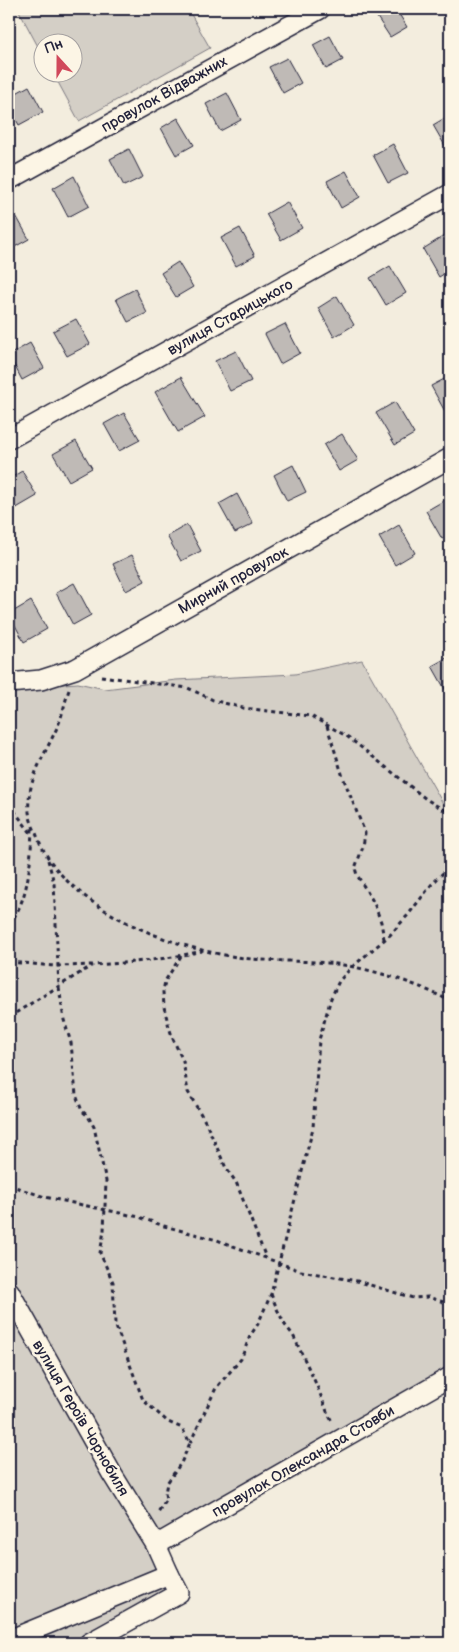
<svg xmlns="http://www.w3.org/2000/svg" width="459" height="1652" font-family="'Balsamiq Sans',sans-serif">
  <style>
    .green { fill: #d4cfc6; stroke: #7b7880 }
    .building { fill: #bfbab6; stroke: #22223b }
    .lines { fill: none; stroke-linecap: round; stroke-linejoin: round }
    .street-casing { stroke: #22223b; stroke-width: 22 }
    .path { stroke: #22223b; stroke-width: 3; stroke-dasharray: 4 4; stroke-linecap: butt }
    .street { stroke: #fcf5e5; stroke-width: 19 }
    .labels { text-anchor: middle; stroke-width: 5; stroke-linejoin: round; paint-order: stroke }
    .street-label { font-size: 15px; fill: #22223b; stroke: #fcf5e5 }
  </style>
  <rect width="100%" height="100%" fill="#f3edde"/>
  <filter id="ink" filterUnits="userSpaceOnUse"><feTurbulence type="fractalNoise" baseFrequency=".02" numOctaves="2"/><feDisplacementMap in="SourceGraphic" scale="10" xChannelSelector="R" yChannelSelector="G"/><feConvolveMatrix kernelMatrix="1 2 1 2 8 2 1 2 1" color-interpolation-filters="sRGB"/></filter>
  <g filter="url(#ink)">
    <g class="green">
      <polygon points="18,9 188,9 210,48 79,121 53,73 72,72 72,42 42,42 42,54"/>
      <polygon points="362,660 450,816 450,1386 156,1545 9,1281 9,688 78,683 105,689 176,680 295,674"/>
      <polygon points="9,1291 179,1593 89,1643 9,1643"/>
    </g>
    <g class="building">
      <polygon points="377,9 396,9 407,27 390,37 373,11"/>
      <polygon points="433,9 445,9 435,14"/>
      <polygon points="330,36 343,60 326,69 313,45"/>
      <polygon points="287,58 301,83 283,93 269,67"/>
      <polygon points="29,86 43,112 19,125 9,107 9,97"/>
      <polygon points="227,93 241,120 220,131 206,104"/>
      <polygon points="450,115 450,150 448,151 433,125"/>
      <polygon points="178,118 194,145 176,155 161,128"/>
      <polygon points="393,144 408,173 388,183 373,155"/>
      <polygon points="129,149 143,177 124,186 110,159"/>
      <polygon points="346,171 360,197 341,208 327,181"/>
      <polygon points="74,176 89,206 68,217 53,188"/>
      <polygon points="287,202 302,228 281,240 266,214"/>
      <polygon points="14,212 29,239 9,250 9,214"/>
      <polygon points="240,228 255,256 236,266 221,238"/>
      <polygon points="444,236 450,246 450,270 439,277 423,249"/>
      <polygon points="178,262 193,287 176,297 161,273"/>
      <polygon points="390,266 406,293 386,305 370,278"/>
      <polygon points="135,289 147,313 128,322 116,299"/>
      <polygon points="337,296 354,325 334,337 318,308"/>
      <polygon points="76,319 90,344 67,356 53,331"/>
      <polygon points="285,324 300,353 280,364 265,334"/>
      <polygon points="30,343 44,368 22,380 9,355"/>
      <polygon points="236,351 251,381 230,391 215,361"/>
      <polygon points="450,376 450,416 448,417 431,386"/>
      <polygon points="181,377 205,417 178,432 155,392"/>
      <polygon points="395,402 414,434 395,445 376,413"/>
      <polygon points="124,413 140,440 119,451 104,424"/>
      <polygon points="342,434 358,460 339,471 324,445"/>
      <polygon points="76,441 92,468 69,481 53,454"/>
      <polygon points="293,465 306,492 287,501 274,475"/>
      <polygon points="22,471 37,496 13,510 9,503 9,479"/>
      <polygon points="237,494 253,524 235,533 219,504"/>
      <polygon points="445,500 450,510 450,534 442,539 426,511"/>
      <polygon points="187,525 201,551 181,561 167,536"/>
      <polygon points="399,525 415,553 395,565 379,537"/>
      <polygon points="132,555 145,581 126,591 113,564"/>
      <polygon points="74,583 91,615 73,625 56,593"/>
      <polygon points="31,601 47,629 24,642 9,614"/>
      <polygon points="450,656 450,698 432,666"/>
    </g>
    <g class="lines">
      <defs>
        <g id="street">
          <polyline points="9,180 320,9"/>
          <polyline points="9,439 450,194"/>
          <polyline points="9,683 41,680 75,669 450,458"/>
          <polyline points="9,1291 112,1474 156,1545 169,1574 9,1640"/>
          <polyline points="156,1545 450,1377"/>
          <polyline points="89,1643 179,1593 169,1574"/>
        </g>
      </defs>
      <use href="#street" class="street-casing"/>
      <g class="path">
        <polyline points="101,676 188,688 213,700 243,708 311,716 348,737 426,799 442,809 450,811"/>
        <path d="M 69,690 C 65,701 63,713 59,723 C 47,752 26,779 29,812 C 30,819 33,827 36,833 C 61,906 167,947 237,957 C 272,963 308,959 343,965 C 379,971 418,984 450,1001"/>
        <polyline points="327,726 343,777 365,833 363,847 355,868 357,875 374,903 381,922 384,939"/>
        <polyline points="9,804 31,833"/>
        <polyline points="48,860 54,883 59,987 64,1020 71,1043 76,1095 82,1111 88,1116 94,1127 106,1181 104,1231 100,1253 113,1282 115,1324 143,1400 168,1422 182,1428 190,1443 181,1463 167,1483 165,1493 166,1500 158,1512"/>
        <path d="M 9,924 C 30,899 31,857 32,826"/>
        <polyline points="181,956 165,981 163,992 164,1007 169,1027 173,1039 183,1061 188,1092 206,1123 226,1168 236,1182 266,1258"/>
        <path d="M 9,963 C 26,962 42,966 59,966 C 107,965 156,962 202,951"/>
        <polyline points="9,1017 93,965"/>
        <polyline points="9,1185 45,1197 139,1217 164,1226 217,1240 301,1271 357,1281 413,1298 428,1297 450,1304"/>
        <polyline points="271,1294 277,1309 285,1325 293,1335 317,1386 328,1414 333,1423"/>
        <polyline points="190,1443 216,1388 241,1359 250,1336 258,1324 271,1294 313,1128 319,1040 331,998 339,981 352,967 390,935 408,915 432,884 450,866"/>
      </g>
      <use href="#street" class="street"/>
    </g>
  </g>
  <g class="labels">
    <g class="street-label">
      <text transform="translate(164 94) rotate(-29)" y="5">провулок Відважних</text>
      <text transform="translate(230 317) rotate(-29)" y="5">вулиця Старицького</text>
      <text transform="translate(233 580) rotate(-29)" y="5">Мирний провулок</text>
      <text transform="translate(81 1418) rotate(60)" y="5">вулиця Героїв Чорнобиля</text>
      <text transform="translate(303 1461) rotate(-30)" y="5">провулок Олександра Стовби</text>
    </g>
  </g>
  <rect width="459" height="1652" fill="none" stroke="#fcf5e5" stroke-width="30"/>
  <rect x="15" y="15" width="429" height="1622" fill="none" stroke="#22223b" stroke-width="2" filter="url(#ink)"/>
  <g transform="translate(58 58) rotate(339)"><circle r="24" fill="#fcf5e5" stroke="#a5a1a1"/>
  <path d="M0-4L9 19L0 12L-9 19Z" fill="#d1495b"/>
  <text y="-8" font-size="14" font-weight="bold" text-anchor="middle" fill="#22223b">Пн</text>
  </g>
</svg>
